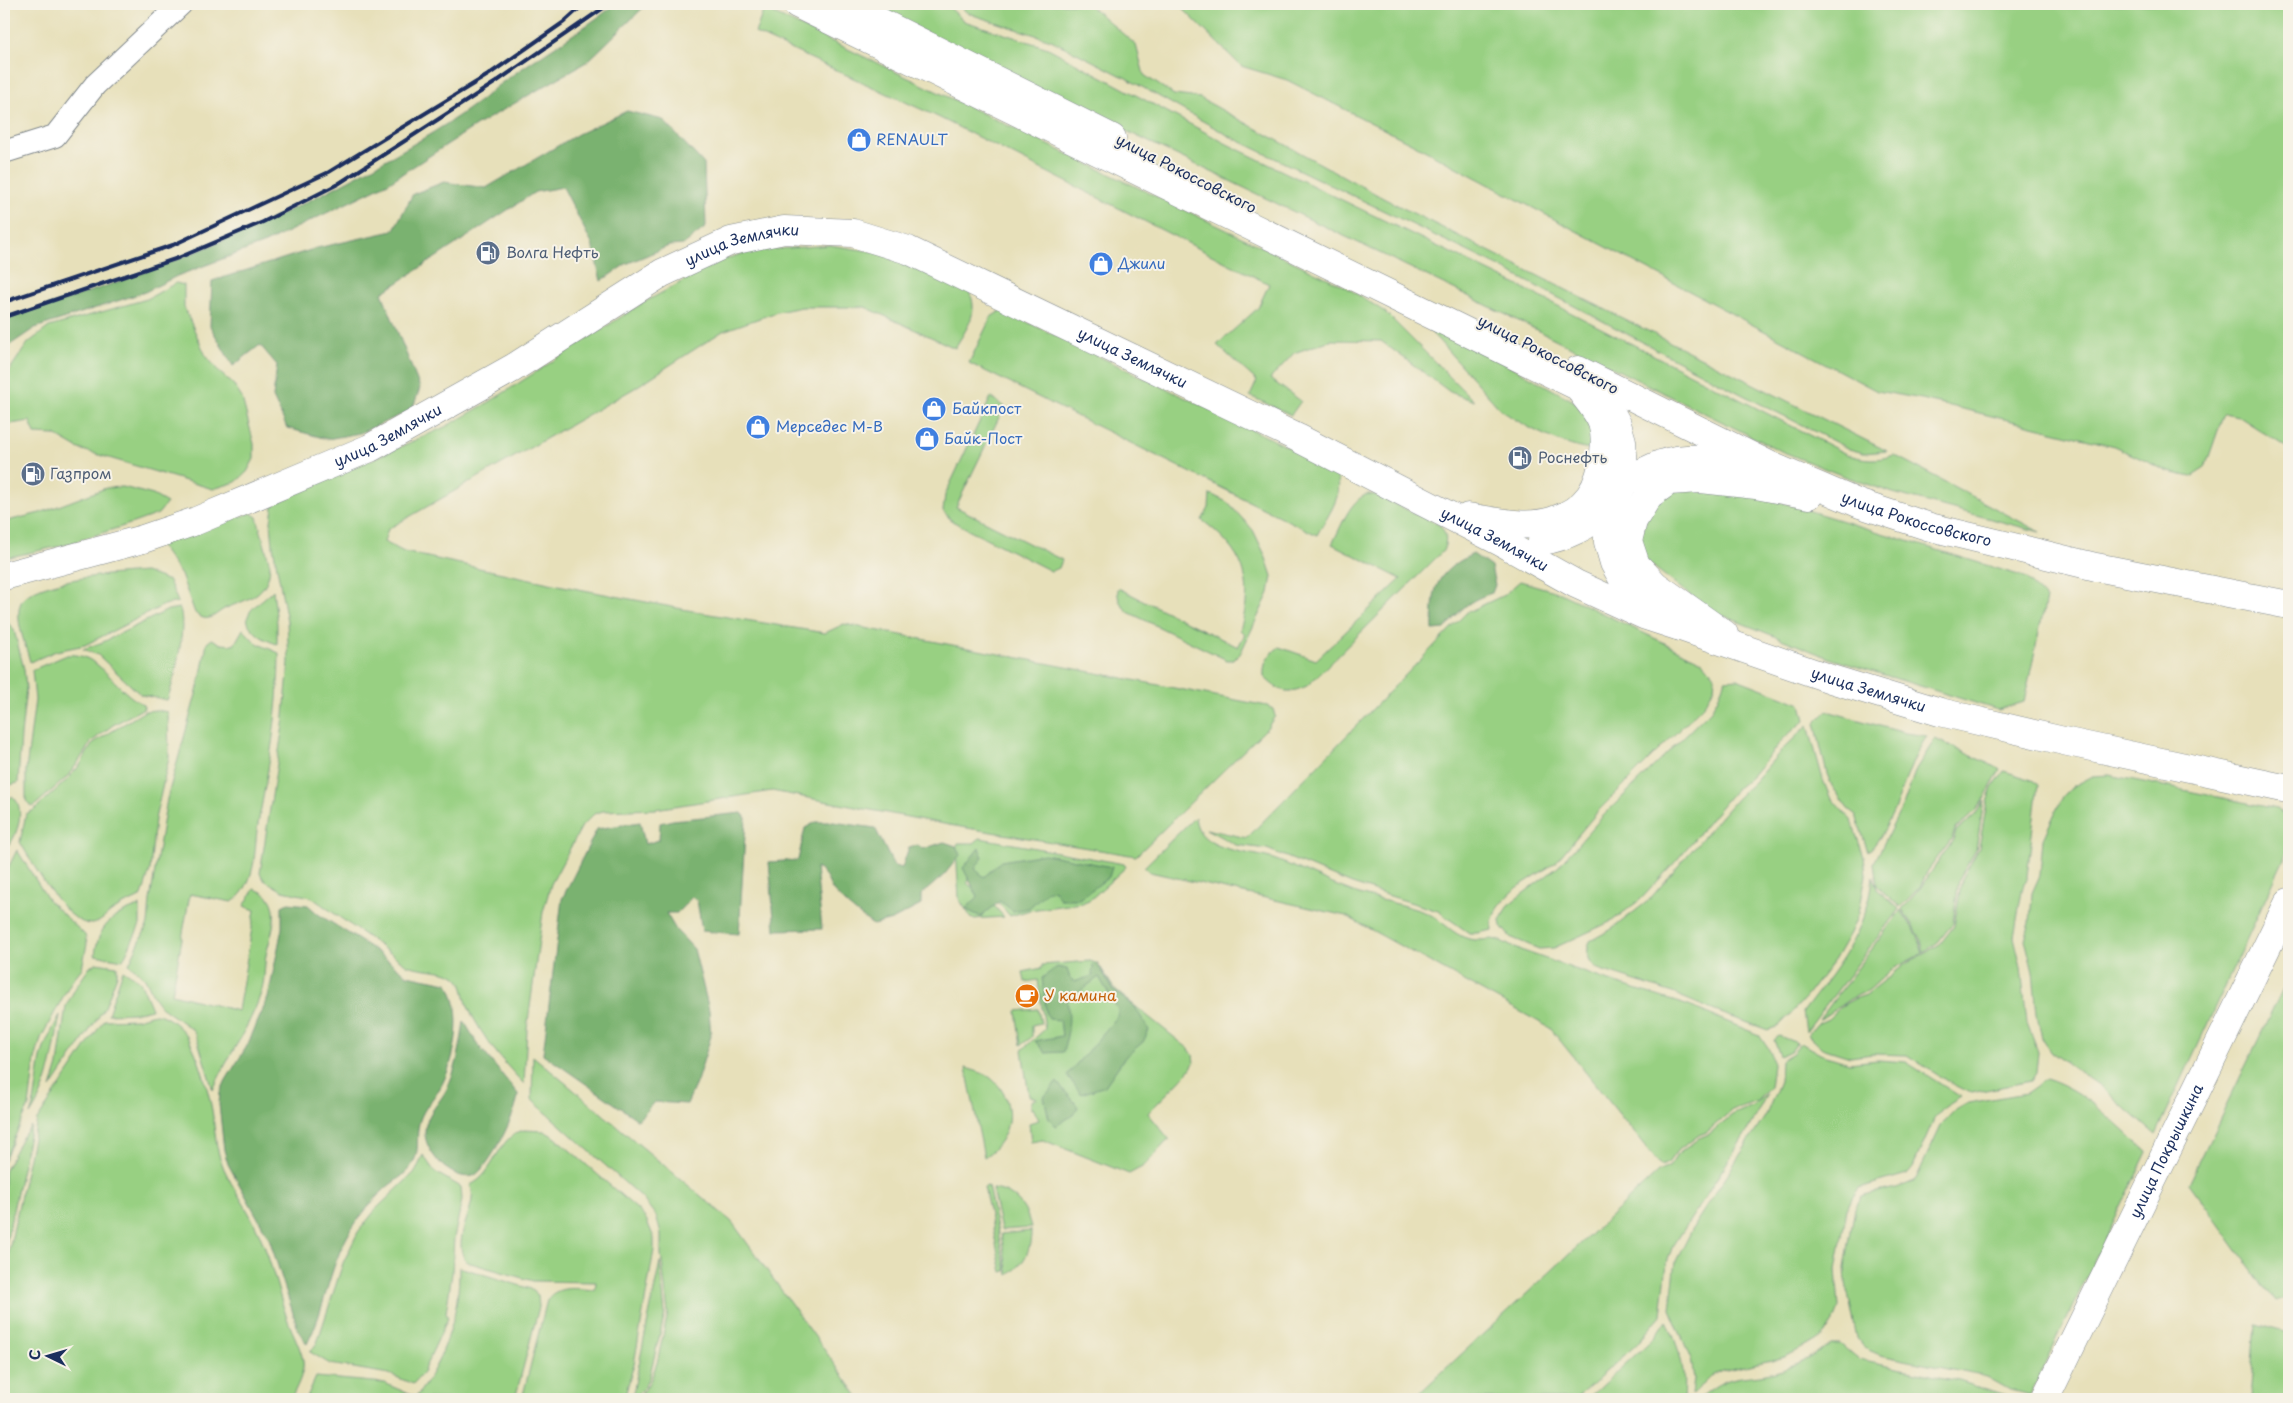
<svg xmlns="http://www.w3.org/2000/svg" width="2293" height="1403" font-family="'Playpen Sans',sans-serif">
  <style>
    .green { fill: #98d082; stroke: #5a8070 }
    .forest { fill: #7ab270; stroke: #4a7067 }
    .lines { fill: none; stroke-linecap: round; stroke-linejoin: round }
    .minor-casing { stroke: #81888c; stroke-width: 24 }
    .major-casing { stroke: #81888c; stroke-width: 29 }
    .highway-casing { stroke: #81888c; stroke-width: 29 }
    .minor { stroke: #fff; stroke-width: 22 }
    .major { stroke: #fff; stroke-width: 28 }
    .highway { stroke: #fff; stroke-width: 28 }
    .rail { stroke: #1b2f5e; stroke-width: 4 }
    .labels { text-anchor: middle; stroke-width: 4; stroke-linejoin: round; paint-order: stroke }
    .shop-label { font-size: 15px; fill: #366cbe; stroke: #f7f3e8; text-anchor: start }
    .street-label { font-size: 15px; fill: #1b2f5e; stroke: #f7f3e8 }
    .service-label { font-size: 15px; fill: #4e5e75; stroke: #f7f3e8; text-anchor: start }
    .food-label { font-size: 15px; fill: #c56008; stroke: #f7f3e8; text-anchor: start }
  </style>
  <rect width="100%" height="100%" fill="#f7f3e8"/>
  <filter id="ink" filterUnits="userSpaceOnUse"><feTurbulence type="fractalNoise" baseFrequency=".02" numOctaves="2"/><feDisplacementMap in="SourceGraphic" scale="10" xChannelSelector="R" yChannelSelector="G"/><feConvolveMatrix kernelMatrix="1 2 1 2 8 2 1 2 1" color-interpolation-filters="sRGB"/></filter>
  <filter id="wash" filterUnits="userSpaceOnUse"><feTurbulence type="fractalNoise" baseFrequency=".0096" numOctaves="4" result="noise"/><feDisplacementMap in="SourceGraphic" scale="20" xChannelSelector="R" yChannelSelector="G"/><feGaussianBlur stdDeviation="1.12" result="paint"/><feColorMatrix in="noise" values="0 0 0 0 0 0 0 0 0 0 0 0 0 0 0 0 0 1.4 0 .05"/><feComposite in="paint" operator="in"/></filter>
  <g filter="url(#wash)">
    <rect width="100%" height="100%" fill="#e7e0ba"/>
    <g class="green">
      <path d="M 871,4 L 948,4 L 950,8 L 964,21 L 1048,48 L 1229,145 L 1523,288 L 1846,454 C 1863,460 1878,461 1894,455 L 2040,532 L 1893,493 L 1841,475 L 1781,451 L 1454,289 L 948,45 Z"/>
      <polygon points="959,4 1088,4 1136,45 1144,75 1174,95 1200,98 1385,199 1887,451 1864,453 1849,449 1745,396 1498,266 1233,138 1126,78 1051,40 976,16 966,12"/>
      <polygon points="1178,4 2289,4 2289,449 2238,416 2224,413 2205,468 2191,477 2169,472 2114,446 1922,399 1877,391 1411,143 1287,80 1241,66"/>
      <polygon points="764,9 1346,287 1385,312 1474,401 1450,392 1381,341 1331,340 1294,353 1270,379 1301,401 1291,415 1250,396 1257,381 1217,345 1258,308 1269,284 938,117 755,33"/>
      <path d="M 830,245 L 876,252 L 969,291 C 980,313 966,329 955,348 L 865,307 L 802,307 L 777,312 L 723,331 L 633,389 L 388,529 L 384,542 L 404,552 L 563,586 L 703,613 L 825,633 L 844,624 L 1267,706 L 1273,709 L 1275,716 L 1267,728 L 1136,856 L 949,825 L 772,791 L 655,809 L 603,811 L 594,814 L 582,826 L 551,884 L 543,912 L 537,955 L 527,1029 L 524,1084 C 501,1060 483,1038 469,1009 C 464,999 465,984 456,977 C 446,969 420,970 407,965 L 311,897 L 283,891 L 264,880 L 260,873 L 283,725 L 289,662 L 287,621 L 273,546 L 271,522 L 273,506 L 287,497 L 445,427 L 491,401 L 641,304 L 722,260 L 751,251 Z"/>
      <polygon points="176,283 184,285 184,307 205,354 219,372 233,384 242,398 254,444 254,459 247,472 236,482 213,489 79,449 55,435 35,434 30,421 4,425 4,378 28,343 49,327 147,299"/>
      <path d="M 1002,310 L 1332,468 C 1350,489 1327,516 1317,535 L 969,363 L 991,317 Z"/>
      <path d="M 1414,313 L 1579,404 L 1596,426 L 1593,450 C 1568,449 1520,425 1500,409 Z"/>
      <polygon points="991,397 1004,407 956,507 1062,560 1059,568 1051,571 952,521 943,511 945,495"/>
      <polygon points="123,487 153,495 167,503 158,514 133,523 65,545 10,557 4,555 4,523 7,521 40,513 106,488"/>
      <polygon points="1677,488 1758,495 2025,577 2046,599 2024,702 1998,710 1829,658 1709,610 1646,561 1639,537 1652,506"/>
      <path d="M 1210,494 L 1227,502 L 1253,530 L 1265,555 L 1272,576 L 1269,593 L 1241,652 L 1233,660 L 1227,660 L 1128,612 C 1120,604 1117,599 1118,588 L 1238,647 L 1245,634 L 1240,630 C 1256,579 1243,551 1202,520 L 1209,508 Z"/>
      <path d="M 1368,494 L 1375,495 L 1440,525 C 1447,534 1447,541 1443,551 L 1307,686 C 1286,695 1280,692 1264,677 C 1263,662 1268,656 1279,647 L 1316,660 L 1401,579 L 1332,544 C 1341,528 1349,500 1368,494 Z"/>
      <path d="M 251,513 L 257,517 L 270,565 C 269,595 248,599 226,608 C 214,614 209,625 195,613 L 181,575 L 159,544 Z"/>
      <path d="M 145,572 L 169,581 L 178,602 L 164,605 L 85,645 L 56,651 L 30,662 C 26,645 15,622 20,605 C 27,578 121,574 145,572 Z"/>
      <polygon points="1520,581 1558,592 1702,661 1715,676 1714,689 1704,705 1599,810 1555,863 1518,887 1498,906 1492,921 1493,930 1478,933 1469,933 1438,911 1352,884 1267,849 1236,845 1206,829 1247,838 1466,613 1504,595"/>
      <path d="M 273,590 L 277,623 L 277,644 C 267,641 260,637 253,630 C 236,613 263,602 273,590 Z"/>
      <path d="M 179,608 C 188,623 174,684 167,700 L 141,695 L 98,655 L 83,649 L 103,642 L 168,610 Z"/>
      <polygon points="4,618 14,630 24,669 26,688 21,735 18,783 10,785 4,781"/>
      <path d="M 243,629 L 256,643 L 279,653 C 279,711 269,768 258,824 C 255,840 256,858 251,874 C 248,884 242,896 232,902 L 190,894 L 172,994 L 238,1011 L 255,910 L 244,906 L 254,889 C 287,898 271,932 266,955 C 264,968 265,980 261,993 C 250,1027 227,1057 213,1090 L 198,1041 L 193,1030 L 161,1007 L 155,999 L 145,978 L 129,964 L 148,924 L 150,900 L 167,799 L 200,680 L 207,643 L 212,639 L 221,644 L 234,645 Z"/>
      <path d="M 67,655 C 100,651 114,691 143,704 L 144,708 L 113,725 L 91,742 L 77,764 L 66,778 L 33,807 L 26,801 L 26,770 L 35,700 L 32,670 Z"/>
      <polygon points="1737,679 1801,704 1805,720 1783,739 1752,776 1733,792 1676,861 1641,899 1612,921 1554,948 1539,949 1510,937 1501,926 1500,921 1508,905 1558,867 1603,816 1711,710 1717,700 1725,680"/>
      <path d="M 156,710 L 168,712 L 169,758 L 155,819 L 150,870 L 142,896 C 133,901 123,904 114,910 C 107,914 101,923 92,924 C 66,926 32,862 20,842 L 26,814 L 34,810 L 67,780 L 80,765 L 93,743 L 145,711 Z"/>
      <path d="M 1827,711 L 1905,733 L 1927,736 C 1903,771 1897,823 1868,852 L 1856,815 L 1848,809 L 1832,786 L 1827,774 L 1815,723 Z"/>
      <path d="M 1808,725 L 1823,780 L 1830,797 L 1851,820 L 1864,857 L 1866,875 L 1859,913 L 1850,933 L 1835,959 L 1806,997 L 1779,1026 L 1768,1030 L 1715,1011 L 1670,992 L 1598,969 C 1588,962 1585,952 1590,941 L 1612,929 L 1648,901 L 1737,798 L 1755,781 L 1781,751 Z"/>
      <polygon points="1935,739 2000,769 1985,798 1974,812 1955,830 1952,838 1927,872 1920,887 1900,907 1877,886 1874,863 1904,803 1916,769"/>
      <polygon points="2004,771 2032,780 2038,784 2027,876 2022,890 2014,937 2021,967 2027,1023 2038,1052 2036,1073 2031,1081 1971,1093 1947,1081 1907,1055 1873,1054 1850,1057 1822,1048 1808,1035 1817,1024 1828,1019 1843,1005 1854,999 1866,995 1904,965 1940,944 1954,926 1962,879 1979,848 1987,802 1992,788"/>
      <polygon points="2109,775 2277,809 2288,817 2289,848 2156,1135 2100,1086 2051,1052 2042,1039 2037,1014 2033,972 2025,939 2030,923 2032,893 2040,875 2043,839 2061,800 2072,787 2093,776"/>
      <path d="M 12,796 C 26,806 18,834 9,845 C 2,830 0,809 12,796 Z"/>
      <polygon points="1984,801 1976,850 1959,879 1953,923 1938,942 1924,952 1920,937 1902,909 1921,887 1953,840 1956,831 1975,815"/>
      <path d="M 1195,817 C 1198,854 1251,850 1276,860 C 1302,869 1327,883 1353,892 C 1377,900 1403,904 1427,913 C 1441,919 1453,935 1469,939 C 1489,943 1489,933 1512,947 L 1603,979 L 1689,1006 L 1759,1035 L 1771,1053 L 1773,1065 L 1770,1087 L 1757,1101 L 1732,1110 L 1707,1132 L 1699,1135 L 1676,1152 L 1668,1163 L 1661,1166 L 1550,1028 L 1346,916 L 1150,872 L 1144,867 Z"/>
      <polygon points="980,838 1124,864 1126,867 1091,899 1082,903 1030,910 1010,916 980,881 973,876 967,883 974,889 978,887 1004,917 972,919 959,899 956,848 958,843 974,843"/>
      <polygon points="17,850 49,901 85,935 87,944 82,968 71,982 41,1038 35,1060 29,1106 4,1160 4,876"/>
      <path d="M 1873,877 L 1877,889 L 1899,909 L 1806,1032 L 1803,1012 C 1835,970 1868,931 1873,877 Z"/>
      <path d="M 140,906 L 140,925 L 123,960 L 95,955 C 98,926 113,914 140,906 Z"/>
      <polygon points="1901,910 1918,936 1923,953 1891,970 1869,990 1850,999 1819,1020"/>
      <polygon points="1090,961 1096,963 1101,968 1115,990 1189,1049 1193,1055 1194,1063 1189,1071 1148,1113 1169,1139 1144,1166 1129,1174 1043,1140 1031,1142 1029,1123 1039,1120 1033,1108 1031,1109 1031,1101 1037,1098 1029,1096 1022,1050 1045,1029 1038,980 1025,982 1023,972 1042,968 1042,965"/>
      <polygon points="96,963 117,966 117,975 105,1007 51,1088 58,1065 66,1006 76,987 90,967"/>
      <polygon points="123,970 140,981 152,1009 133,1013 108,1014"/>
      <polygon points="2289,976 2289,1296 2275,1302 2189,1183"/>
      <polygon points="1038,1009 1041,1023 1032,1025 1032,1037 1021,1045 1016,1011"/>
      <path d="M 154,1014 C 166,1013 184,1030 189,1040 C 199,1057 207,1086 211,1105 C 215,1123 214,1142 221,1161 C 228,1182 243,1200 253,1221 C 270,1253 276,1287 288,1321 C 293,1334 300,1346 303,1360 C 305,1373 296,1388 291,1399 L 4,1399 L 4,1267 L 7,1260 L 37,1120 L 104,1020 L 137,1019 Z"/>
      <path d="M 60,1015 C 54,1050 50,1085 30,1115 C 37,1096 37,1077 41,1058 C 45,1042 53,1029 60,1015 Z"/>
      <polygon points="1779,1036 1797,1043 1792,1050 1780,1056 1774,1040"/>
      <polygon points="1801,1043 1820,1054 1849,1063 1878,1060 1906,1062 1961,1097 1945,1107 1934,1119 1913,1167 1907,1174 1859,1188 1852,1198 1847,1209 1836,1269 1839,1307 1836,1317 1828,1330 1816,1341 1785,1357 1722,1371 1711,1376 1692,1395 1694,1379 1691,1359 1670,1309 1676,1261 1695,1224 1766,1115 1780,1081 1781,1060 1793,1053"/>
      <polygon points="533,1056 732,1222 860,1399 636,1399 644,1391 651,1379 657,1363 668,1313 661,1254 661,1234 656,1216 642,1198 532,1100"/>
      <path d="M 966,1068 C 975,1071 985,1073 992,1079 C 1018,1101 1012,1140 984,1157 Z"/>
      <path d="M 2046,1079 C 2087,1092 2116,1124 2147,1152 L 2030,1395 L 2010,1390 L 1987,1377 L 1880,1355 L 1864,1348 L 1857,1338 L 1846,1283 L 1845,1268 L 1851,1231 L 1855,1208 L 1862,1196 C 1878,1191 1906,1188 1916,1179 L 1941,1125 L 1954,1111 L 1968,1103 L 2026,1093 Z"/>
      <polygon points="1767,1094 1746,1133 1672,1248 1667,1263 1661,1315 1636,1345 1575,1399 1413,1399 1658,1172 1670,1166 1677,1155 1699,1138 1709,1134 1732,1115 1752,1106"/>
      <polygon points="31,1126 4,1253 4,1172 21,1139"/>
      <path d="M 524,1130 L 544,1131 L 556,1138 L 638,1210 L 646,1219 L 654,1238 L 654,1250 L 634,1364 L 624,1399 L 522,1399 L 547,1300 C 558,1284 578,1289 595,1290 L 596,1282 L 533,1281 L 467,1262 C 448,1240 481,1204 470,1185 C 496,1174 496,1137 524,1130 Z"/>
      <polygon points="423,1155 435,1172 461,1187 462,1200 454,1238 452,1273 446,1313 448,1318 422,1374 413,1384 389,1374 330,1364 310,1352 317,1343 343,1263 358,1232 377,1208 416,1171"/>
      <polygon points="988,1186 1006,1271 1002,1272 984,1187"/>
      <path d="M 992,1189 C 1014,1191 1027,1207 1031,1228 L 1001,1230 Z"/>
      <path d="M 1031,1231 C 1031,1250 1025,1264 1008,1275 L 1001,1234 Z"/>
      <polygon points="660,1262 665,1314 649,1378 643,1389 632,1398"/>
      <path d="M 459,1267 L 531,1289 L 538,1295 L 539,1307 L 515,1399 L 306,1399 L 316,1377 L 384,1383 L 416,1397 C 444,1361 460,1313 459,1267 Z"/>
      <path d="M 1667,1320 C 1679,1351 1686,1365 1683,1399 L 1587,1399 L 1656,1336 Z"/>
      <polygon points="2256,1324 2289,1333 2289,1399 2250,1399"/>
      <path d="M 1831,1344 L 1840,1344 L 1859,1360 L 1959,1381 L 2014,1399 L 1699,1399 C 1733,1368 1745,1382 1782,1370 C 1799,1365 1816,1354 1831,1344 Z"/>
    </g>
    <g class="forest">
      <path d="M 616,4 L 647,4 L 588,61 L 477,125 L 388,183 L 265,243 L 177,276 L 145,292 L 35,328 L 4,349 L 4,319 C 134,280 252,234 371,168 C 405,149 440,130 471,107 C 484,99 494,87 507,79 C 543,53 581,31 616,4 Z"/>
      <polygon points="627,111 663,120 704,164 706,227 683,245 669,246 626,264 601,281 592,244 563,187 535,192 382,293 420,388 412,410 360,433 327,439 287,428 273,397 277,365 260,345 233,366 210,326 212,281 317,248 393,231 413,194 444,182 486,188 578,134"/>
      <path d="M 1473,554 L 1491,567 L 1495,585 L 1492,593 C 1467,601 1461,609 1445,629 L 1433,630 C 1432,588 1434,573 1473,554 Z"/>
      <polygon points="742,813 746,818 739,934 702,931 697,900 692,897 677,913 666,913 676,930 694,949 709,1010 711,1036 697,1081 687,1104 654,1102 638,1120 543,1054 562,899 597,829 640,822 645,844 659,840 660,823 673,820"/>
      <path d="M 816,822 L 833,822 L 875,828 L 894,866 L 902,868 L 909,847 L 918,845 L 923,849 L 944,842 L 956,846 L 960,855 L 944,875 L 921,895 L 921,905 L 892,920 L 873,925 C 859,915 846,905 834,892 C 827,883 828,873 816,868 L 822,929 L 775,930 L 769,862 L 798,860 L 805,828 Z"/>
      <polygon points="979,848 983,857 975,869 984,877 1001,861 1045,854 1112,867 1109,877 1079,899 1060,899 1055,891 1048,890 1029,908 1013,911 1000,901 981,917 965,909 978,897 963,868"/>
      <path d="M 288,903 L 308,905 L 318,914 L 373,949 L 407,975 L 447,983 C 465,1010 456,1060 440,1088 C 433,1099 424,1108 420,1120 C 414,1138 423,1153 408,1170 C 402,1177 393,1182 387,1187 C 372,1201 357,1219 347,1237 C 328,1271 325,1310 307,1344 L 299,1332 L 269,1238 L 228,1164 L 224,1150 L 219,1104 L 220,1093 L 226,1080 L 247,1046 L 268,998 L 282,928 L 282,906 Z"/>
      <path d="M 1097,963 L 1114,991 L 1135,1007 L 1149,1030 L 1143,1042 L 1125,1057 L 1105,1086 L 1081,1094 L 1067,1075 L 1118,1016 L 1118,1010 L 1099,977 L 1067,1001 C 1071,1020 1068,1034 1063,1052 L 1045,1053 L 1035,1041 L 1062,1036 L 1060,1020 L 1049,1019 L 1046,1014 L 1042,978 L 1057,967 L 1067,969 L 1070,978 L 1074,982 L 1092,976 L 1093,965 Z"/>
      <path d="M 464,1021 L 478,1045 L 518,1094 C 518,1110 489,1170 473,1176 C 462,1179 450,1172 442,1165 C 434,1158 426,1145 425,1135 C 424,1113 442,1103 449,1084 C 458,1064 461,1043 464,1021 Z"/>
      <path d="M 1057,1082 C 1064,1092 1072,1097 1078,1107 L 1073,1115 L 1056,1126 L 1049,1119 L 1044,1097 Z"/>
    </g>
  </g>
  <g filter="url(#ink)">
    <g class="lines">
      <defs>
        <polyline id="minor" points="4,152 55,136 95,85 181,4"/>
        <g id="major">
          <path d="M 1468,517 C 1495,521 1525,529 1552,521 C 1587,510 1600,488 1604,453 C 1605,444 1605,432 1602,423 C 1598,412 1590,403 1583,394"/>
          <path d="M 1542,541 C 1568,537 1587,525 1608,511"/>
          <path id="s1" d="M 4,576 L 143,539 L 196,521 L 370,448 L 513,368 L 662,273 L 731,241 L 784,230 L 853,233 L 908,250 L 1298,438 L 1501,542 L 1576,584 L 1646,616 L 1677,626"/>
          <path id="s2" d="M 2045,1399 L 2289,902"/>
        </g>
        <g id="highway">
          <path id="s3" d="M 797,4 L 1579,387 L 1610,411 L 1617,424 L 1622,441 L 1625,481 L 1608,511 L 1608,542 L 1614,563 L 1625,583 L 1678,626 L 1831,679 L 1940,712 L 2068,742 L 2283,788 L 2289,786"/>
          <polyline points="844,4 1112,138"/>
          <path id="s4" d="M 1578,370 L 1769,465 L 1860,504 L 1930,527 L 2096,567 L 2289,605"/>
          <path d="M 1625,481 C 1637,475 1649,469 1661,464 C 1688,454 1723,460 1751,463"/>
          <polyline points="1724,634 1655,585 1636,565 1628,541 1633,521 1649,495 1669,481 1701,479 1756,485 1809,495"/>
        </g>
      </defs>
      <use href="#minor" class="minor-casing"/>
      <use href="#major" class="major-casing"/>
      <use href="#highway" class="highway-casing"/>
      <use href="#minor" class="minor"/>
      <use href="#major" class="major"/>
      <use href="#highway" class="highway"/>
      <g class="rail">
        <polyline points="4,302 173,245 329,172 488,75 564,22 584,4"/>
        <polyline points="4,317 178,258 263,222 338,184 496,82 609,4"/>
      </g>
    </g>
  </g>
  <defs>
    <symbol id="shop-disc" viewBox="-11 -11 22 22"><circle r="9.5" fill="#3f7fe0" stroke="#f7f3e8"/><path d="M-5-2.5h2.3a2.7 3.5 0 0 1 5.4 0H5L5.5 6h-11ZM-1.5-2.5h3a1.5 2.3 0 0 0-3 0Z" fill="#fff"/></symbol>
    <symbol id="fuel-disc" viewBox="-11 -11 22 22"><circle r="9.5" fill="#5c6f8a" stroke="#f7f3e8"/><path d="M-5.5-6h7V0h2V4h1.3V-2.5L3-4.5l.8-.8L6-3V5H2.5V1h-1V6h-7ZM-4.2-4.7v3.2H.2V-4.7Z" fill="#fff"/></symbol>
    <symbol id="cafe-disc" viewBox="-11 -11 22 22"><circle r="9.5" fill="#e8710a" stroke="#f7f3e8"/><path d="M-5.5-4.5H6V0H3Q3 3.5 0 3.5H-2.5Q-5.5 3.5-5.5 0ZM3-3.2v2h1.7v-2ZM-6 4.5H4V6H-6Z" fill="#fff"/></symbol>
  </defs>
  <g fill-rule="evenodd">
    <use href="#shop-disc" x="845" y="126" width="28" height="28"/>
    <use href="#fuel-disc" x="474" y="239" width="28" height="28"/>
    <use href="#shop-disc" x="1087" y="250" width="28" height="28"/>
    <use href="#shop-disc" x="920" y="395" width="28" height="28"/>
    <use href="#shop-disc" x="744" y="413" width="28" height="28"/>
    <use href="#shop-disc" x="913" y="425" width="28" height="28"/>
    <use href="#fuel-disc" x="1506" y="444" width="28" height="28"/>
    <use href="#fuel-disc" x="19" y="460" width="28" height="28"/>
    <use href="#cafe-disc" x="1013" y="982" width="28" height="28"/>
  </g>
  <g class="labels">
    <g class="shop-label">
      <text x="876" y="145">RENAULT</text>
      <text x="1118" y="269">Джили</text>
      <text x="952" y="414">Байкпост</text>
      <text x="776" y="432">Мерседес M-B</text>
      <text x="944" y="444">Байк-Пост</text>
    </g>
    <g class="street-label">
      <text transform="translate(1186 174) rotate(27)" y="5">улица Рокоссовского</text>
      <text dy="5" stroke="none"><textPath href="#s1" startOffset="815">улица Землячки</textPath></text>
      <text transform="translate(1548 355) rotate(27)" y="5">улица Рокоссовского</text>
      <text dy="5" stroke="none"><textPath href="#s1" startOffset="1235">улица Землячки</textPath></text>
      <text dy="5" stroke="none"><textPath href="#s1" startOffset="410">улица Землячки</textPath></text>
      <text dy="5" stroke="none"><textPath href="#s4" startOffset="371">улица Рокоссовского</textPath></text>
      <text dy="5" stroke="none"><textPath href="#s1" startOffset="1640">улица Землячки</textPath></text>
      <text dy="5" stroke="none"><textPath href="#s3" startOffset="1362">улица Землячки</textPath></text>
      <text dy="5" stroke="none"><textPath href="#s2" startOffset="276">улица Покрышкина</textPath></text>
    </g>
    <g class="service-label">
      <text x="506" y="258">Волга Нефть</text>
      <text x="1538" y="463">Роснефть</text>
      <text x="50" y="479">Газпром</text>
    </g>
    <g class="food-label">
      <text x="1044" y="1001">У камина</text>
    </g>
  </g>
  <rect width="2293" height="1403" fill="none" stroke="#f7f3e8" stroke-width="20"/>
  <g transform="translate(48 1356) rotate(275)" stroke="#f7f3e8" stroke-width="4" paint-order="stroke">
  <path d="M0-4L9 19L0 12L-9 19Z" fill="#1b2f5e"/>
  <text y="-8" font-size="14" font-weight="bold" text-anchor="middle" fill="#1b2f5e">С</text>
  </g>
</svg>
